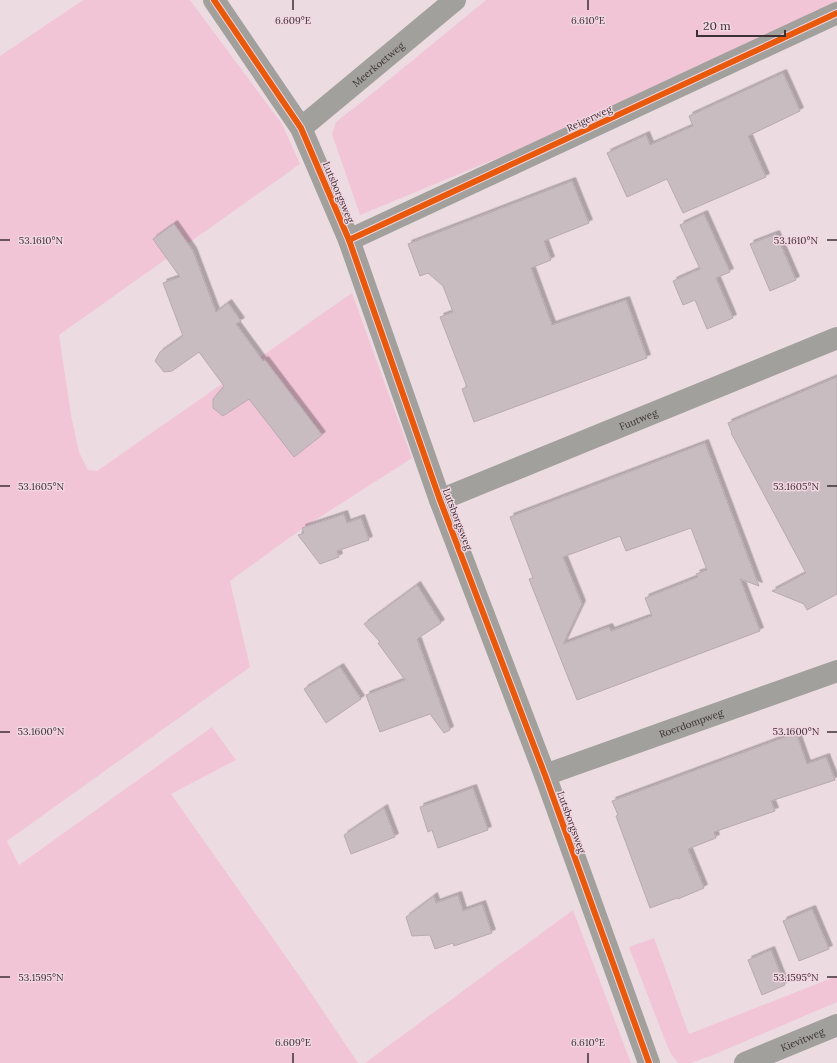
<svg xmlns="http://www.w3.org/2000/svg" width="837" height="1063" font-family="Lora,serif">
  <style>
    .green { fill: #f1c5d6 }
    .building { fill: #c9bcc1; stroke: #b7aaaf; fill-rule: evenodd; filter: url(#shadow) }
    .lines { fill: none; stroke-linecap: round; stroke-linejoin: round }
    .minor { stroke: #a1a09c; stroke-width: 22 }
    .cycleway-casing { stroke: #f2d6e1; stroke-width: 8 }
    .cycleway { stroke: #e8590c; stroke-width: 6 }
    .ticks { fill: none; stroke: #3c3135; stroke-width: 1.5 }
    .labels { text-anchor: middle; stroke-width: 3; stroke-linejoin: round; paint-order: stroke }
    .street-label { font-size: 10px; fill: #3c3135; stroke: #f2d6e1 }
    .ticks-label { font-size: 10px; text-anchor: middle; fill: #3c3135; stroke: #f2d6e1; stroke-width: 3; stroke-linejoin: round; paint-order: stroke }
  </style>
  <defs>
    <filter id="shadow"><feDropShadow dx="3.5" dy="-3.5" stdDeviation="0" flood-color="#0004"/></filter>
  </defs>
  <rect width="100%" height="100%" fill="#ecdce2"/>
  <g class="green">
    <polygon points="83,0 190,0 282,124 300,164 59,335 71,415 79,452 88,470 97,471 352,293 412,458 303,528 230,581 250,667 7,841 19,865 212,727 236,760 171,794 303,981 358,1063 0,1063 0,56"/>
    <polygon points="486,0 837,0 837,5 522,148 360,215 332,134 336,122 363,101"/>
    <polygon points="573,910 631,1063 365,1063"/>
    <polygon points="654,938 689,1034 837,976 837,1002 713,1055 690,1063 678,1063 671,1054 666,1043 629,947"/>
  </g>
  <g class="building">
    <polygon points="783,73 800,111 748,136 766,177 683,213 667,179 627,197 607,153 646,135 650,145 693,126 689,116"/>
    <polygon points="572,181 589,223 544,241 551,260 531,268 552,325 626,300 647,358 474,422 462,389 467,387 440,317 453,312 443,286 428,273 420,276 408,244"/>
    <polygon points="704,214 730,272 716,278 733,318 707,329 695,300 683,305 673,281 700,269 680,225"/>
    <polygon points="174,224 193,251 216,312 228,303 241,321 236,324 263,361 265,360 322,435 294,457 249,399 223,416 213,408 213,399 224,386 199,352 172,371 164,372 155,361 160,352 183,336 163,283 180,277 153,239"/>
    <polygon points="776,234 796,280 770,291 750,244"/>
    <polygon points="837,377 837,594 807,610 804,604 772,591 806,573 731,433 732,433 728,423"/>
    <path d="M 705,443 L 759,586 L 740,579 L 760,631 L 577,700 L 529,579 L 533,578 L 510,517 ZM 691,528 L 707,570 L 696,574 L 698,577 L 645,598 L 652,616 L 611,631 L 609,627 L 563,644 L 582,604 L 563,557 L 620,536 L 626,551 Z"/>
    <polygon points="344,514 347,523 361,518 369,540 337,551 339,557 320,564 298,535 304,533 302,528"/>
    <polygon points="417,585 441,623 417,639 450,730 444,733 430,714 380,732 366,695 405,680 378,643 380,642 364,624"/>
    <polygon points="340,667 361,699 326,723 304,689"/>
    <polygon points="796,733 807,764 826,757 835,780 771,801 775,811 714,832 716,838 688,849 704,888 678,899 677,898 650,908 616,816 618,815 612,801"/>
    <polygon points="473,788 488,830 438,848 432,830 428,832 420,807"/>
    <polygon points="384,808 395,837 351,854 344,835"/>
    <polygon points="458,895 463,911 482,904 492,933 454,946 453,943 435,949 430,935 412,936 406,917 434,896 436,903"/>
    <polygon points="812,909 829,949 799,961 783,921"/>
    <polygon points="771,950 785,985 762,995 748,960"/>
  </g>
  <g class="lines">
    <g class="minor">
      <polyline points="214,0 301,128 349,240 440,500 545,775 649,1063"/>
      <path id="s1" d="M 301,128 L 455,0"/>
      <polyline points="349,240 837,13"/>
      <path id="s2" d="M 440,500 L 837,338"/>
      <path id="s3" d="M 545,775 L 837,671"/>
      <path id="s4" d="M 745,1063 L 837,1025"/>
    </g>
    <defs>
      <g id="cycleway">
        <polyline points="214,0 301,128 349,240 440,500 545,775 649,1063"/>
        <polyline points="349,240 837,13"/>
      </g>
    </defs>
    <use href="#cycleway" class="cycleway-casing"/>
    <use href="#cycleway" class="cycleway"/>
  </g>
  <path class="ticks" d="M 293,0 L 293,10M 588,0 L 588,10M 0,240 L 10,240M 827,240 L 837,240M 0,486 L 10,486M 827,486 L 837,486M 0,732 L 10,732M 827,732 L 837,732M 0,977 L 10,977M 827,977 L 837,977M 293,1053 L 293,1063M 588,1053 L 588,1063"/>
  <g class="labels">
    <g class="street-label">
      <text dy="4" stroke="none"><textPath href="#s1" startOffset="100">Meerkoetweg</textPath></text>
      <text transform="translate(589 118) rotate(-25)" y="4">Reigerweg</text>
      <text transform="translate(339 192) rotate(67)" y="4">Lutsborgsweg</text>
      <text dy="4" stroke="none"><textPath href="#s2" startOffset="214">Fuutweg</textPath></text>
      <text transform="translate(458 519) rotate(69)" y="4">Lutsborgsweg</text>
      <text dy="4" stroke="none"><textPath href="#s3" startOffset="155">Roerdompweg</textPath></text>
      <text transform="translate(572 822) rotate(70)" y="4">Lutsborgsweg</text>
      <text dy="4" stroke="none"><textPath href="#s4" startOffset="62">Kievitweg</textPath></text>
    </g>
  </g>
  <g class="ticks-label">
    <text x="293" y="24">6.609°E</text>
    <text x="588" y="24">6.610°E</text>
    <text x="41" y="244">53.1610°N</text>
    <text x="796" y="244">53.1610°N</text>
    <text x="41" y="490">53.1605°N</text>
    <text x="796" y="490">53.1605°N</text>
    <text x="41" y="735">53.1600°N</text>
    <text x="796" y="735">53.1600°N</text>
    <text x="41" y="981">53.1595°N</text>
    <text x="796" y="981">53.1595°N</text>
    <text x="293" y="1046">6.609°E</text>
    <text x="588" y="1046">6.610°E</text>
  </g>
  <path d="M697 30v6h88v-6" fill="none" stroke="#3c3135" stroke-width="2"/>
  <text x="703" y="30" font-size="12" fill="#3c3135" stroke="#f2d6e1" stroke-width="3" paint-order="stroke">20 m</text>
</svg>
